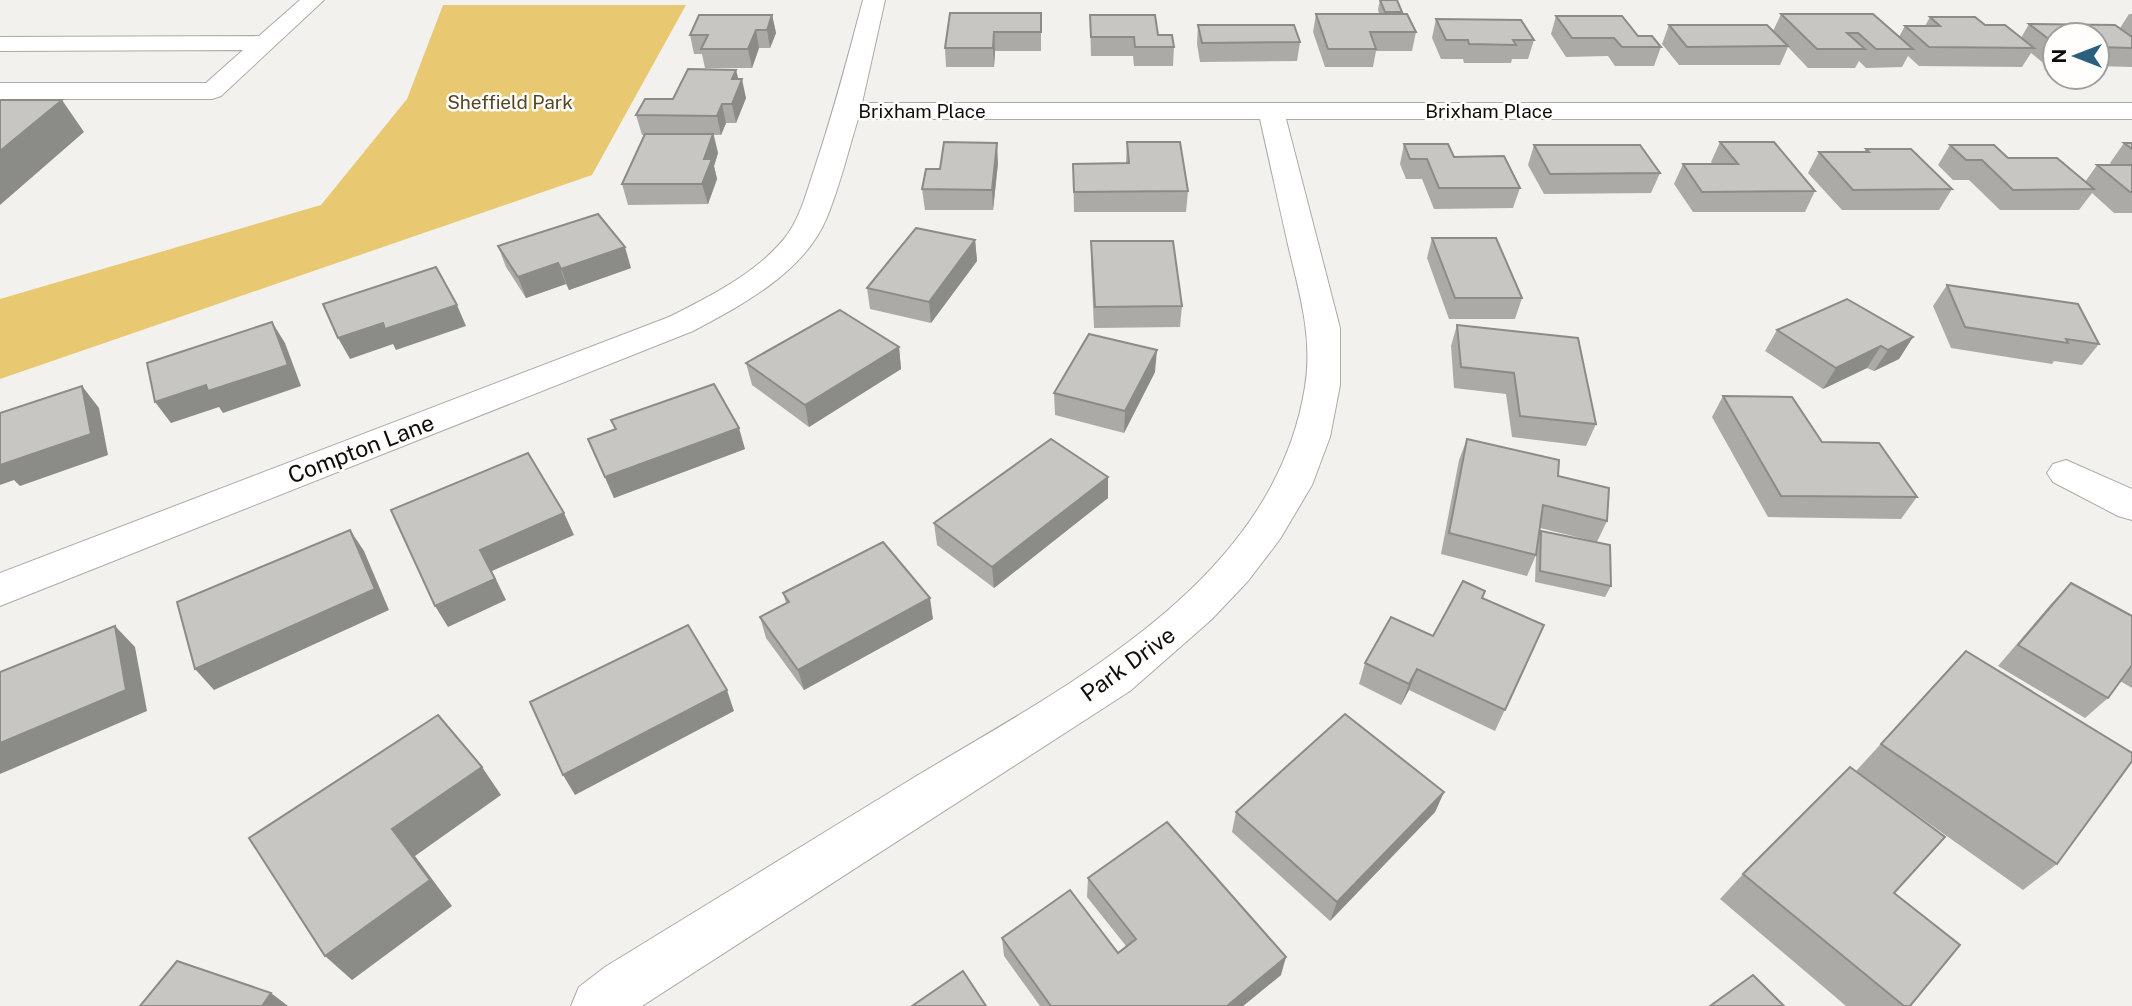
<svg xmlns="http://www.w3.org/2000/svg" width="2132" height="1006" font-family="'Public Sans',sans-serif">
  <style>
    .green { fill: #e8c972 }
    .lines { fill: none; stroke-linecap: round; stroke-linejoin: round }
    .minor-casing { stroke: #abaaa6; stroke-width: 2 }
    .minor { fill: #fff; fill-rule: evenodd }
    .wall { fill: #abaaa7 }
    .shaded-wall { fill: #8b8b88 }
    .building { fill: #c7c6c2; stroke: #8b8b88; stroke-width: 2 }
    .labels { text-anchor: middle; stroke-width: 5; stroke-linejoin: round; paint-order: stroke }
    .far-park-label { font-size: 19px; fill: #544620; stroke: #fffefc }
    .far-street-label { font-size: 19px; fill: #0d0d0b; stroke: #fffefc }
    .street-label { font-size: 23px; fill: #0d0d0b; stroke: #fffefc }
  </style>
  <rect width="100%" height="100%" fill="#f2f1ed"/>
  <polygon class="green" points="443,5 686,5 592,175 0,379 0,299 321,205 407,99"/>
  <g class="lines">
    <defs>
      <g id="minor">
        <polygon points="300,0 324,0 221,96 212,99 0,99 0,83 206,83 243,50 0,51 0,37 259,36"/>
        <path d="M 863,0 L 885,0 L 862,103 L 2132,103 L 2132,119 L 1286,119 L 1340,328 L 1340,385 L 1330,437 L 1312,485 L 1280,539 L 1248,581 L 1211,620 L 1130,691 L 642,1006 L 571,1006 L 579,987 L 605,967 C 705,906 805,844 905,783 C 1061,688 1273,586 1305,387 C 1313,339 1300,295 1289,249 C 1279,206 1270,162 1260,119 L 858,119 C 848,151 840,186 827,217 C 805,272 742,305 693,331 L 0,606 L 0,573 L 669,317 C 709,297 755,274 784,239 C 800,219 806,194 814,170 C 833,114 848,57 863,0 Z"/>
        <polygon points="2066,460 2132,489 2132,520 2118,516 2053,482 2047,473 2053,464"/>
      </g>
    </defs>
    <use href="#minor" class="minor-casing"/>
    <use href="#minor" class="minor"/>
  </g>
  <g class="wall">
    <polygon points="1380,0 1402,12 1402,14 1416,32 1412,51 1376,51 1373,67 1325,67 1313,32 1316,14 1379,14 1378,9"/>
    <polygon points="1041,13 1041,51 995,51 994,67 946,67 945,48"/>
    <polygon points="1781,14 1899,37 1905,26 1925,26 1930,17 1985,25 2021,38 2029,24 2120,28 2129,14 2132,14 2132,67 2097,66 2097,35 2055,35 2055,66 2047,66 2031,53 2022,67 1919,66 1908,56 1902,67 1866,68 1859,61 1855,68 1808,68 1788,47 1780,65 1679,65 1662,44 1669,25 1773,31"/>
    <polygon points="772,15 776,33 770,48 759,48 752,68 705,68 702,54 694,54 690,35"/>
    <polygon points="1090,15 1158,35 1174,47 1173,66 1134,66 1133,56 1091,56"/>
    <polygon points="1556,16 1638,36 1661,47 1654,66 1615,66 1608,56 1566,57 1551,34"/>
    <polygon points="1436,19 1534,40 1528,59 1512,59 1511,63 1464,63 1463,59 1441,59 1432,38"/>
    <polygon points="1198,25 1300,42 1297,61 1200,62 1197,44"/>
    <polygon points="738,79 746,98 736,123 726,123 721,135 714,135 718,153 714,166 717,179 708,204 628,205 622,184 644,135 642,135 636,115 673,99"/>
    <polygon points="1127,142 1188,191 1186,212 1074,212 1073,164 1126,163"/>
    <polygon points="1720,142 1815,191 1805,212 1693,212 1674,184 1683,164 1713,164 1711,162"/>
    <polygon points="2124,143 2132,143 2132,213 2114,213 2092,193 2079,210 2000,210 1969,180 1953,180 1938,165 1950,145 2008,158 2085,182 2097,165 2112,165 2110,163"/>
    <polygon points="1404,144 1454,157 1520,188 1513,208 1434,209 1422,179 1406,179 1400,164"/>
    <polygon points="1534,145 1660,173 1651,193 1544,194 1528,165"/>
    <polygon points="1866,149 1952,189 1939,210 1842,210 1808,173 1819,152 1864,152"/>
    <polygon points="998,163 993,210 925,210 922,189 940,169"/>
    <polygon points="1432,238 1522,298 1515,319 1449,319 1427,258"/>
    <polygon points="975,240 977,261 931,323 870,309 867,288"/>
    <polygon points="1091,241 1182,306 1180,327 1094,328 1091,262"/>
    <polygon points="498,246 631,268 569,290 566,284 526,298 506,267"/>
    <polygon points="1947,285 2099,344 2082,365 2054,361 2052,364 1951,348 1933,306"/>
    <polygon points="1457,325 1596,424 1586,446 1512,437 1506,394 1454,388 1451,346"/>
    <polygon points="1777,330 1913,337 1899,359 1874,371 1867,368 1823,389 1765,351"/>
    <polygon points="899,347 901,369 809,427 752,385 746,363"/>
    <polygon points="1155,372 1124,433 1055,415 1054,393"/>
    <polygon points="1723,396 1822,442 1917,497 1901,519 1768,517 1712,417"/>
    <polygon points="611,420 745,449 614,498 588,439 615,430"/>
    <polygon points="1467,439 1558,476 1607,521 1597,542 1540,528 1538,538 1541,531 1611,586 1605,597 1535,582 1536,555 1527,576 1441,554 1459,460"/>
    <polygon points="1108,477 1108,498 994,588 937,545 934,523"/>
    <polygon points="2071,583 2132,616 2132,688 2120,681 2108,698 2085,718 1998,666 2051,604"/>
    <polygon points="783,593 933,619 804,690 766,638 760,617 786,603"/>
    <polygon points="1483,598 1544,625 1495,731 1409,690 1401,705 1359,684 1365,663 1433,636"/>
    <polygon points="1966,651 2057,864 2023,890 1869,781 1894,893 1910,1006 1846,1006 1720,899 1743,874 1856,771"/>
    <polygon points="1444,792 1435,812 1330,921 1232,832 1236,812"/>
    <polygon points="1088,878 1281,975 1243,1006 1040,1006 1004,956 1002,938 1118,953 1126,946 1087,897"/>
  </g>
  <g class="shaded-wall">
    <polygon points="772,15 776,33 770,48 767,30"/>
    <polygon points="756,30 759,48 752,68 748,49"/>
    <polygon points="994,32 995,51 994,67 993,48"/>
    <polygon points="736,70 740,85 742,79 746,98 736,123 732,104 732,79"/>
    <polygon points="62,100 84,132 0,205 0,151"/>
    <polygon points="722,104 726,123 721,135 717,116"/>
    <polygon points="713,134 718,153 714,166 717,179 708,204 702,184 704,159"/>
    <polygon points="997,143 998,163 993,210 992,190"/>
    <polygon points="975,240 977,261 931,323 929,302"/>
    <polygon points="625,247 631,268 569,290 561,269"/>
    <polygon points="558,263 566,284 526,298 518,277"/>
    <polygon points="457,305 466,326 396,350 393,344 350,359 338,338 383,323"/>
    <polygon points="272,322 285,343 301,386 223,413 219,407 171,423 155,402"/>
    <polygon points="1913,337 1899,359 1874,371 1888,350"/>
    <polygon points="1881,346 1867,368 1823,389 1836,368"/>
    <polygon points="899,347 901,369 809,427 805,405"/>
    <polygon points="1157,350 1155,372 1124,433 1125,411"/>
    <polygon points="82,386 99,408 108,455 20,486 14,480 0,485 0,458"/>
    <polygon points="739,428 745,449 614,498 605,477"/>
    <polygon points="1108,477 1108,498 994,588 992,567"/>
    <polygon points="564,513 574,535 492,571 506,600 448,627 435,606 480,550"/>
    <polygon points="350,530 364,551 389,610 214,690 195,669"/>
    <polygon points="930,598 933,619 804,690 798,670"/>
    <polygon points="115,626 135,647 147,711 0,774 0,743"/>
    <polygon points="1417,669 1409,690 1401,705 1409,684"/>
    <polygon points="727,690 734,711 575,795 563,775"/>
    <polygon points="482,767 501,795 415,856 452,906 352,980 325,956 392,829"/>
    <polygon points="1444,792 1435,812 1330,921 1337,902"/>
    <polygon points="1286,957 1281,975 1243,1006 1227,1006"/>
    <polygon points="271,993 288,1006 262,1006"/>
  </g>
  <g class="building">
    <polygon points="1380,0 1397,0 1402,12 1385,12"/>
    <polygon points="950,13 1041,13 1041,32 994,32 993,48 945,48"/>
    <polygon points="1316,14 1407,14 1416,32 1370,32 1376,49 1328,49"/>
    <polygon points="1781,14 1873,14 1913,49 1876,49 1858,33 1847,33 1865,49 1817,49"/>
    <polygon points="699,15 772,15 767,30 756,30 748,49 701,49 708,35 690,35"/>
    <polygon points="1090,15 1155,15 1158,35 1172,35 1174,47 1135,47 1134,37 1091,37"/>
    <polygon points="1556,16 1622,16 1638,36 1652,36 1661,47 1622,47 1614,38 1572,38"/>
    <polygon points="1930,17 1975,17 1985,25 2005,25 2034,48 1929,47 1905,26 1940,26"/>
    <polygon points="1436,19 1521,20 1534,40 1513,40 1516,45 1469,44 1468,40 1446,40"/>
    <polygon points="2029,24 2115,25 2132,37 2132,48 2097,47 2097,35 2055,35 2055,44"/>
    <polygon points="1198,25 1294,25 1300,42 1202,43"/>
    <polygon points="1669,25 1767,25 1788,46 1687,47"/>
    <polygon points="688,69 736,70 732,79 742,79 732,104 722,104 717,116 636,115 645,99 673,99"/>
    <polygon points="0,100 62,100 0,151"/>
    <polygon points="645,134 713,134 704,159 712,159 702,184 622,184"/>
    <polygon points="944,142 997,143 992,190 922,189 926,169 940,169"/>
    <polygon points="1127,142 1180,142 1188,191 1074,192 1073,164 1129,163"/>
    <polygon points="1720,142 1774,142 1815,191 1702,192 1683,164 1738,164"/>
    <polygon points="2124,143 2132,143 2132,149"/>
    <polygon points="1404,144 1448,144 1454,157 1504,156 1520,188 1439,188 1427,159 1410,159"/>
    <polygon points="1534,145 1640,145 1660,173 1550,174"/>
    <polygon points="1950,145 1994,145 2008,158 2057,158 2094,189 2013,190 1982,160 1966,160"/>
    <polygon points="1866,149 1911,149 1952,189 1853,190 1819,152 1869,152"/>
    <polygon points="2097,165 2132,165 2132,192 2130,192"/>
    <polygon points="598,214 625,247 561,269 558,263 518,277 498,246"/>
    <polygon points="916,228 975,240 929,302 867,288"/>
    <polygon points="1432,238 1496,238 1522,298 1455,298"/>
    <polygon points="1091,241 1173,241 1182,306 1095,307"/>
    <polygon points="436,267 457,305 385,329 383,323 338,338 323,304"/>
    <polygon points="1947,285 2078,304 2099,344 2066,339 2068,343 1965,327"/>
    <polygon points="1847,299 1913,337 1888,350 1881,346 1836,368 1777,330"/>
    <polygon points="840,310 899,347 805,405 746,363"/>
    <polygon points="272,322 288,365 208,391 206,385 155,402 147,363"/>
    <polygon points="1457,325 1578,338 1596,424 1520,416 1514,373 1461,367"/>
    <polygon points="1089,334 1157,350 1125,411 1054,393"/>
    <polygon points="714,384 739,428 605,477 588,439 616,429 611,420"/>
    <polygon points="82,386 91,434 0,465 0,413"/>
    <polygon points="1723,396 1792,397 1822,442 1879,443 1917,497 1781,496"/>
    <polygon points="1051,439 1108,477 992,567 934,523"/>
    <polygon points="1467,439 1559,460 1558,476 1609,488 1607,521 1543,505 1536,555 1449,533"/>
    <polygon points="528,453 564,513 480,550 495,579 435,606 391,510"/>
    <polygon points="350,530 375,589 195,669 177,602"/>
    <polygon points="1541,531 1610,545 1611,586 1540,571"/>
    <polygon points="883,542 930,598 798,670 760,617 789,602 783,593"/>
    <polygon points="1463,581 1485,591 1482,598 1544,625 1505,710 1417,669 1409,684 1365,663 1391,617 1433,636"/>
    <polygon points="2071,583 2132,616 2132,665 2108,698 2018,645"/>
    <polygon points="688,625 727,690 563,775 530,702"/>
    <polygon points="115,626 126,690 0,743 0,672"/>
    <polygon points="1966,651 2132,753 2132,761 2057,864 1881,744"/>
    <polygon points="1345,714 1444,792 1337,902 1236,812"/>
    <polygon points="438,715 482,767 392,829 430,880 325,956 249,838"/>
    <polygon points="1850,767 1945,837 1894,893 1960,945 1910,1006 1904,1006 1743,874"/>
    <polygon points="1167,822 1286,957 1227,1006 1051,1006 1002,938 1070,890 1118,953 1136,939 1088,878"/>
    <polygon points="177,961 271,993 262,1006 140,1006"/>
    <polygon points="963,971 986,1006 912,1006"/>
    <polygon points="1753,975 1784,1006 1710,1006"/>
  </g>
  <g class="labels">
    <g class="far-park-label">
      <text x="510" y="109">Sheffield Park</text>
    </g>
    <g class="far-street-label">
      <text x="922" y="118">Brixham Place</text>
      <text x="1489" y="118">Brixham Place</text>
    </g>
    <g class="street-label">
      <text transform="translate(361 449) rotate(-21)" y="8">Compton Lane</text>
      <text transform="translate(1128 664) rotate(-36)" y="8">Park Drive</text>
    </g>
  </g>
  <g transform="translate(2076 56) rotate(270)"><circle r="33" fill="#fffefc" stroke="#9e9e9c" stroke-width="2"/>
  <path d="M0-5L12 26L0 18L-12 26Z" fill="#2c5f7c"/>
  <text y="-10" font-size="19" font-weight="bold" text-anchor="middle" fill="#0d0d0b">N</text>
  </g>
</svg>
